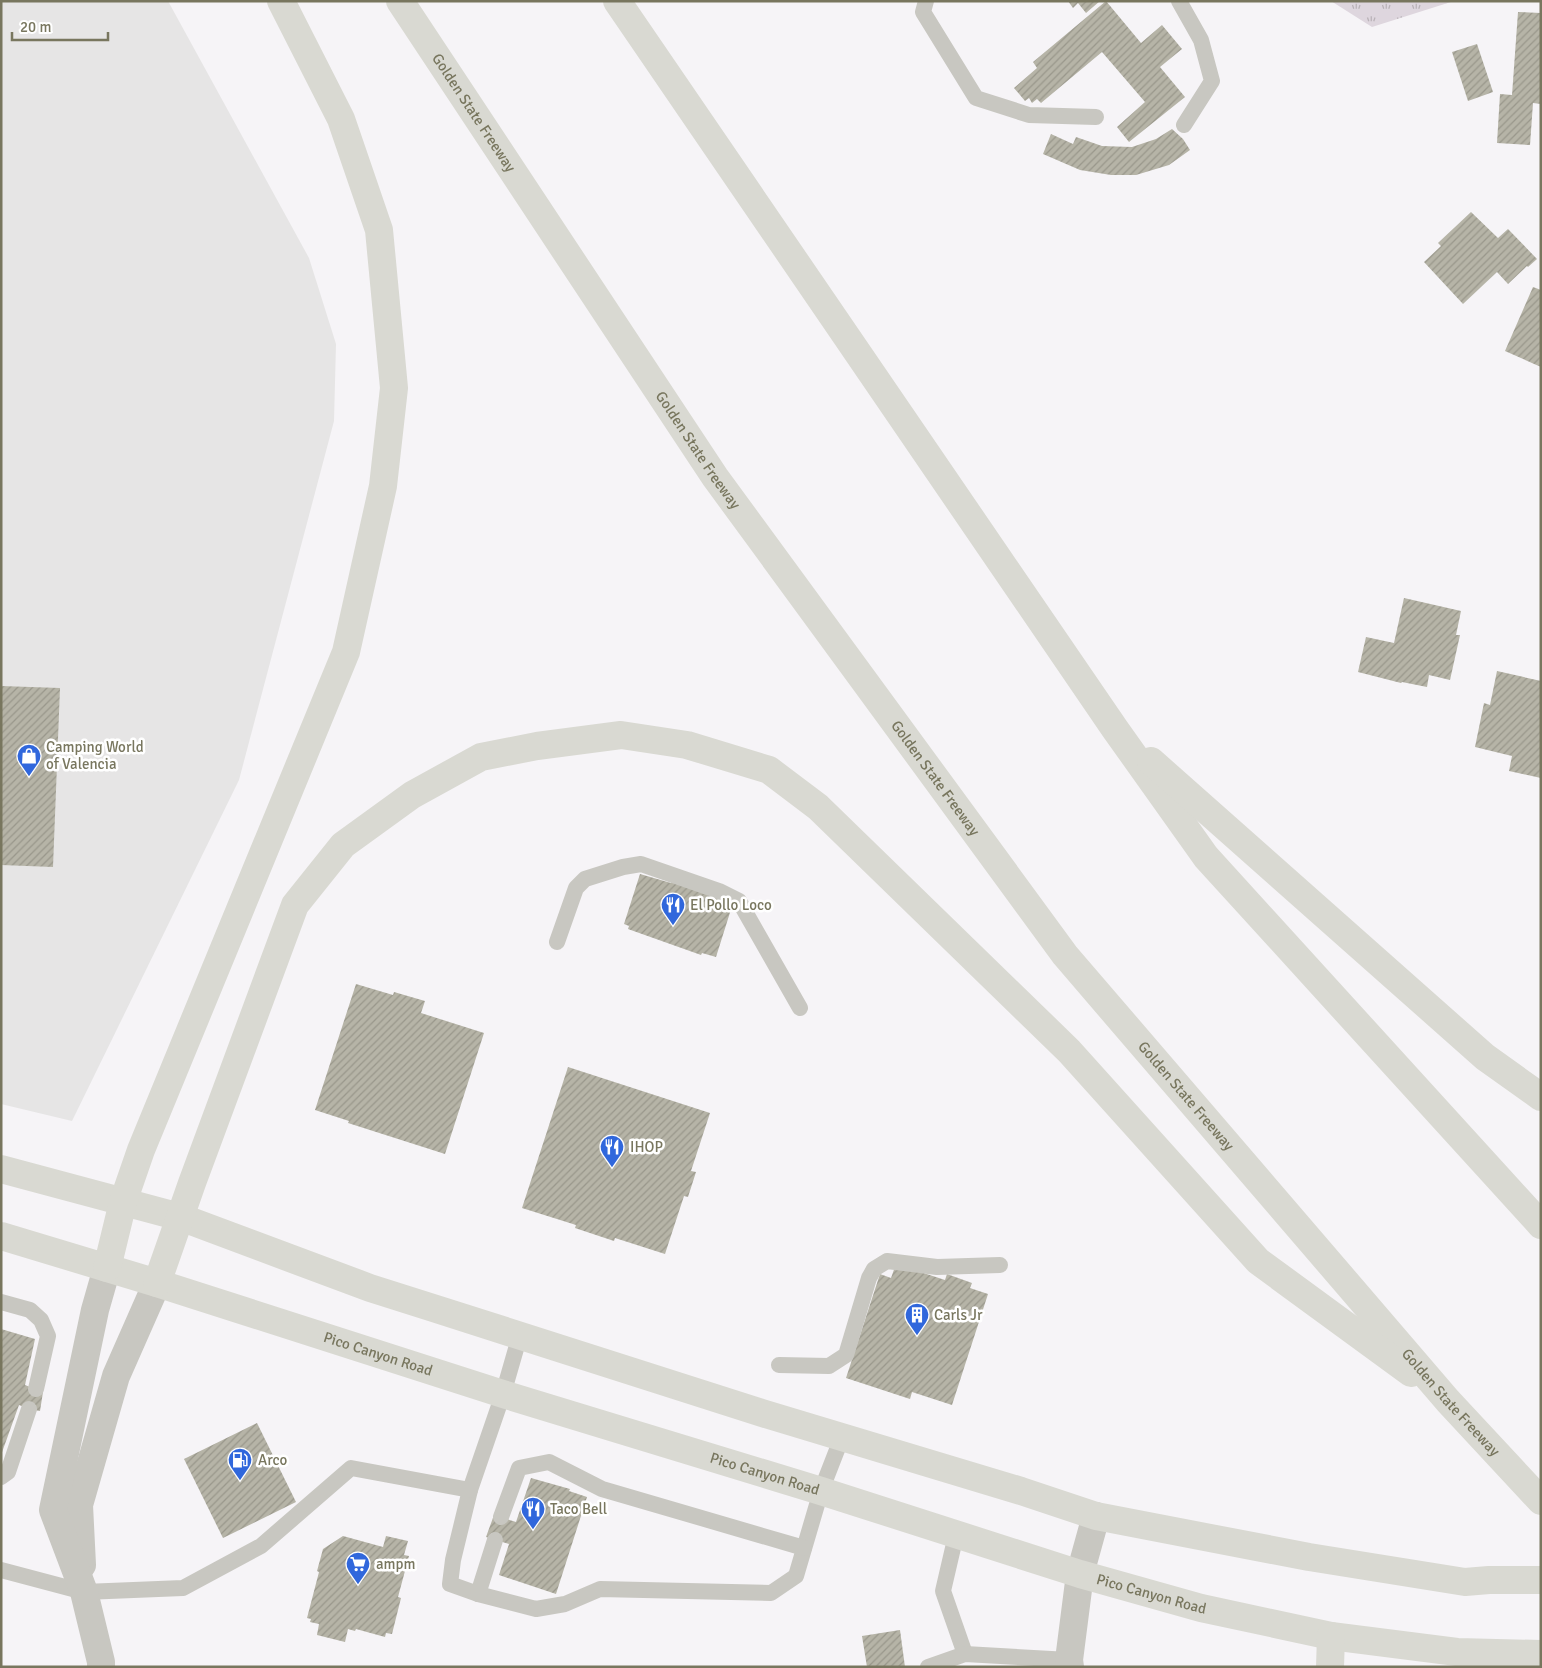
<svg xmlns="http://www.w3.org/2000/svg" width="1542" height="1668" font-family="Signika,sans-serif">
  <style>
    .built { fill: #e6e5e5 }
    .grass { fill: url(#grass-tufts) }
    .building { fill: url(#building-hatch) }
    .lines { fill: none; stroke-linecap: round; stroke-linejoin: round }
    .service { stroke: #c8c7c1; stroke-width: 16 }
    .minor { stroke: #c8c7c1; stroke-width: 28 }
    .tertiary { stroke: #c8c7c1; stroke-width: 28 }
    .secondary { stroke: #d9d9d2; stroke-width: 28 }
    .motorway { stroke: #d9d9d2; stroke-width: 28 }
    .labels { text-anchor: middle; stroke-width: 5; stroke-linejoin: round; paint-order: stroke }
    .street-label { font-size: 15px; fill: #78765e; stroke: #fff }
    .poi-label { font-size: 15px; fill: #78765e; stroke: #fff; text-anchor: start }
  </style>
  <defs>
    <pattern id="grass-tufts" width="24" height="20" patternUnits="userSpaceOnUse" patternTransform="scale(1.25)"><rect width="24" height="20" fill="#ded6de"/><path d="M3 7l-1-3M5 7V3M7 7l1-3M15 17l-1-3M17 17v-4M19 17l1-3" fill="none" stroke="#b9b2b7"/></pattern>
    <pattern id="building-hatch" width="6" height="6" patternUnits="userSpaceOnUse" patternTransform="scale(1.25)"><rect width="6" height="6" fill="#b6b4a7"/><path d="M-1 1l2-2M0 6l6-6M5 7l2-2" fill="none" stroke="#99978b"/></pattern>
  </defs>
  <rect width="100%" height="100%" fill="#f6f4f7"/>
  <polygon class="built" points="1,1 168,1 309,258 336,344 334,421 239,780 72,1121 1,1104"/>
  <polygon class="grass" points="1331,1 1454,1 1372,27"/>
  <g class="building">
    <polygon points="1068,1 1100,1 1086,13 1078,3 1073,8"/>
    <polygon points="1106,1 1141,43 1162,25 1182,49 1160,67 1185,97 1129,142 1117,127 1145,102 1102,52 1041,103 1037,99 1032,103 1029,98 1025,101 1014,88 1037,68 1033,62"/>
    <polygon points="1518,12 1541,13 1541,104 1533,103 1530,145 1497,143 1500,94 1512,95"/>
    <polygon points="1477,44 1493,92 1468,101 1452,52"/>
    <polygon points="1172,129 1183,139 1190,150 1169,165 1136,175 1111,175 1080,170 1043,154 1051,134 1073,144 1076,137 1102,146 1132,147 1156,139"/>
    <polygon points="1471,212 1498,238 1508,229 1537,259 1528,267 1527,266 1508,284 1497,272 1463,304 1424,262 1441,246 1438,243"/>
    <polygon points="1533,287 1541,290 1541,367 1505,351"/>
    <polygon points="1404,598 1461,611 1456,635 1460,635 1450,680 1429,675 1427,687 1402,682 1401,683 1358,672 1366,637 1394,643"/>
    <polygon points="1497,671 1541,681 1541,778 1509,771 1512,756 1475,747 1484,703 1490,705"/>
    <polygon points="1,686 60,688 53,867 1,865"/>
    <polygon points="640,874 671,883 672,879 733,903 716,957 702,953 701,955 628,929 629,926 624,924"/>
    <polygon points="356,984 393,995 394,992 425,1001 421,1013 484,1033 445,1154 348,1123 349,1121 315,1110"/>
    <polygon points="568,1067 710,1113 691,1171 696,1172 688,1197 684,1196 665,1254 615,1238 614,1241 575,1228 576,1225 522,1208"/>
    <polygon points="896,1264 945,1280 947,1274 972,1283 970,1288 988,1294 952,1405 912,1392 910,1399 846,1378 880,1274 891,1278"/>
    <polygon points="1,1329 35,1339 25,1385 43,1392 40,1411 29,1409 19,1405 1,1455"/>
    <polygon points="257,1423 296,1502 223,1538 184,1459"/>
    <polygon points="531,1478 570,1489 569,1491 587,1497 556,1594 499,1575 509,1544 486,1537 494,1515 516,1522"/>
    <polygon points="343,1536 383,1547 386,1536 408,1541 404,1555 409,1556 398,1597 401,1598 392,1634 386,1633 385,1637 356,1629 355,1631 348,1629 345,1642 317,1635 319,1624 310,1622 311,1619 307,1618 319,1572 317,1571 323,1549"/>
    <polygon points="900,1630 905,1667 867,1667 862,1636"/>
  </g>
  <g class="lines">
    <g class="service">
      <polyline points="926,1 923,12 976,98 1029,115 1096,117"/>
      <polyline points="1179,1 1201,40 1212,81 1184,125"/>
      <polyline points="557,942 576,888 585,879 623,867 641,864 719,891 739,901 800,1008"/>
      <polyline points="1,1302 30,1310 41,1320 48,1336 36,1389"/>
      <polyline points="779,1365 829,1366 846,1355 869,1278 874,1269 887,1261 937,1267 1000,1265"/>
      <polyline points="1,1477 8,1472 29,1409"/>
      <polyline points="470,1490 453,1560 450,1584 478,1594 536,1609 565,1604 600,1589 771,1593 796,1576 821,1491 842,1437"/>
      <polyline points="501,1517 519,1468 549,1462 602,1489 804,1548"/>
      <polyline points="956,1535 943,1591 965,1654"/>
      <polyline points="1,1570 84,1592 183,1588 261,1546 351,1468 470,1490 503,1394 520,1335"/>
      <polyline points="478,1594 495,1540"/>
      <polyline points="928,1667 965,1654 1069,1660"/>
    </g>
    <g class="minor">
      <polyline points="82,1565 79,1505 116,1376 157,1283"/>
      <polyline points="101,1667 101,1662 84,1592 53,1510 95,1310 107,1268"/>
    </g>
    <polyline class="tertiary" points="1070,1667 1069,1660 1080,1574 1096,1516"/>
    <g class="secondary">
      <polyline points="1,1169 180,1217 370,1288 430,1307 762,1413 1021,1491 1096,1516 1309,1557 1465,1582 1489,1580 1541,1580"/>
      <path id="s1" d="M 1,1236 L 157,1283 L 503,1394 L 821,1491 L 1080,1574 L 1201,1608 L 1331,1636 L 1457,1652 L 1541,1654"/>
    </g>
    <g class="motorway">
      <path id="s2" d="M 400,1 L 715,477 L 1065,955 L 1448,1401 L 1541,1501"/>
      <polyline points="617,1 1115,729 1206,857 1541,1225"/>
      <polyline points="1151,761 1485,1057 1541,1097"/>
      <polyline points="107,1268 123,1202 141,1150 346,652 383,486 394,388 379,230 341,119 281,1"/>
      <polyline points="157,1283 192,1183 295,905 343,845 412,795 481,757 537,746 621,735 687,745 769,770 818,807 1069,1051 1258,1261 1411,1373"/>
      <polyline points="1330,1667 1331,1636"/>
    </g>
  </g>
  <defs>
    <symbol id="shop-pin" viewBox="-11 -11 22 30"><path d="M0 17L-7.5 6A9.5 9.5 0 1 1 7.5 6Z" fill="#3067dc" stroke="#fff"/><path d="M-5-2.5h2.3a2.7 3.5 0 0 1 5.4 0H5L5.5 6h-11ZM-1.5-2.5h3a1.5 2.3 0 0 0-3 0Z" fill="#fff"/></symbol>
    <symbol id="restaurant-pin" viewBox="-11 -11 22 30"><path d="M0 17L-7.5 6A9.5 9.5 0 1 1 7.5 6Z" fill="#3067dc" stroke="#fff"/><path d="M-5-6h1v4h1v-4h1v4h1v-4h1v5L-1.5 .5V6h-2V.5L-5-1ZM5-6V6H3V1.5H1.5Q1.5-4 5-6Z" fill="#fff"/></symbol>
    <symbol id="building-pin" viewBox="-11 -11 22 30"><path d="M0 17L-7.5 6A9.5 9.5 0 1 1 7.5 6Z" fill="#3067dc" stroke="#fff"/><path d="M-4-6H4V6H1V3H-1V6H-4ZM-2.5-4.3h1.7v1.8h-1.7ZM.8-4.3h1.7v1.8H.8ZM-2.5-1h1.7V.8h-1.7ZM.8-1h1.7V.8H.8Z" fill="#fff"/></symbol>
    <symbol id="fuel-pin" viewBox="-11 -11 22 30"><path d="M0 17L-7.5 6A9.5 9.5 0 1 1 7.5 6Z" fill="#3067dc" stroke="#fff"/><path d="M-5.5-6h7V0h2V4h1.3V-2.5L3-4.5l.8-.8L6-3V5H2.5V1h-1V6h-7ZM-4.2-4.7v3.2H.2V-4.7Z" fill="#fff"/></symbol>
    <symbol id="supermarket-pin" viewBox="-11 -11 22 30"><path d="M0 17L-7.5 6A9.5 9.5 0 1 1 7.5 6Z" fill="#3067dc" stroke="#fff"/><path d="M-6-5.5h2.5l.6 2H6L4.5 2H-2.5L-4.4-4H-6ZM-1.5 3.2a1.3 1.3 0 1 0 .1 0ZM3 3.2a1.3 1.3 0 1 0 .1 0Z" fill="#fff"/></symbol>
  </defs>
  <g fill-rule="evenodd">
    <use href="#shop-pin" x="15" y="742" width="28" height="38"/>
    <use href="#restaurant-pin" x="659" y="891" width="28" height="38"/>
    <use href="#restaurant-pin" x="598" y="1133" width="28" height="38"/>
    <use href="#building-pin" x="903" y="1301" width="28" height="38"/>
    <use href="#fuel-pin" x="226" y="1446" width="28" height="38"/>
    <use href="#restaurant-pin" x="519" y="1495" width="28" height="38"/>
    <use href="#supermarket-pin" x="344" y="1550" width="28" height="38"/>
  </g>
  <g class="labels">
    <g class="street-label">
      <text dy="5" stroke="none"><textPath href="#s2" startOffset="134">Golden State Freeway</textPath></text>
      <text dy="5" stroke="none"><textPath href="#s2" startOffset="539">Golden State Freeway</textPath></text>
      <text dy="5" stroke="none"><textPath href="#s2" startOffset="944">Golden State Freeway</textPath></text>
      <text dy="5" stroke="none"><textPath href="#s2" startOffset="1349">Golden State Freeway</textPath></text>
      <text dy="5" stroke="none"><textPath href="#s1" startOffset="395">Pico Canyon Road</textPath></text>
      <text dy="5" stroke="none"><textPath href="#s2" startOffset="1754">Golden State Freeway</textPath></text>
      <text dy="5" stroke="none"><textPath href="#s1" startOffset="800">Pico Canyon Road</textPath></text>
      <text dy="5" stroke="none"><textPath href="#s1" startOffset="1205">Pico Canyon Road</textPath></text>
    </g>
    <g class="poi-label">
      <text x="46" y="752">Camping World<tspan x="46" dy="17">of Valencia</tspan></text>
      <text x="690" y="910">El Pollo Loco</text>
      <text x="630" y="1152">IHOP</text>
      <text x="934" y="1320">Carls Jr</text>
      <text x="258" y="1465">Arco</text>
      <text x="550" y="1514">Taco Bell</text>
      <text x="376" y="1569">ampm</text>
    </g>
  </g>
  <rect width="1542" height="1668" fill="none" stroke="#78765e" stroke-width="5"/>
  <path d="M12 32v8h96v-8" fill="none" stroke="#78765e" stroke-width="2.5"/>
  <text x="20" y="32" font-size="15" fill="#78765e" stroke="#ffffff" stroke-width="4" paint-order="stroke">20 m</text>
</svg>
